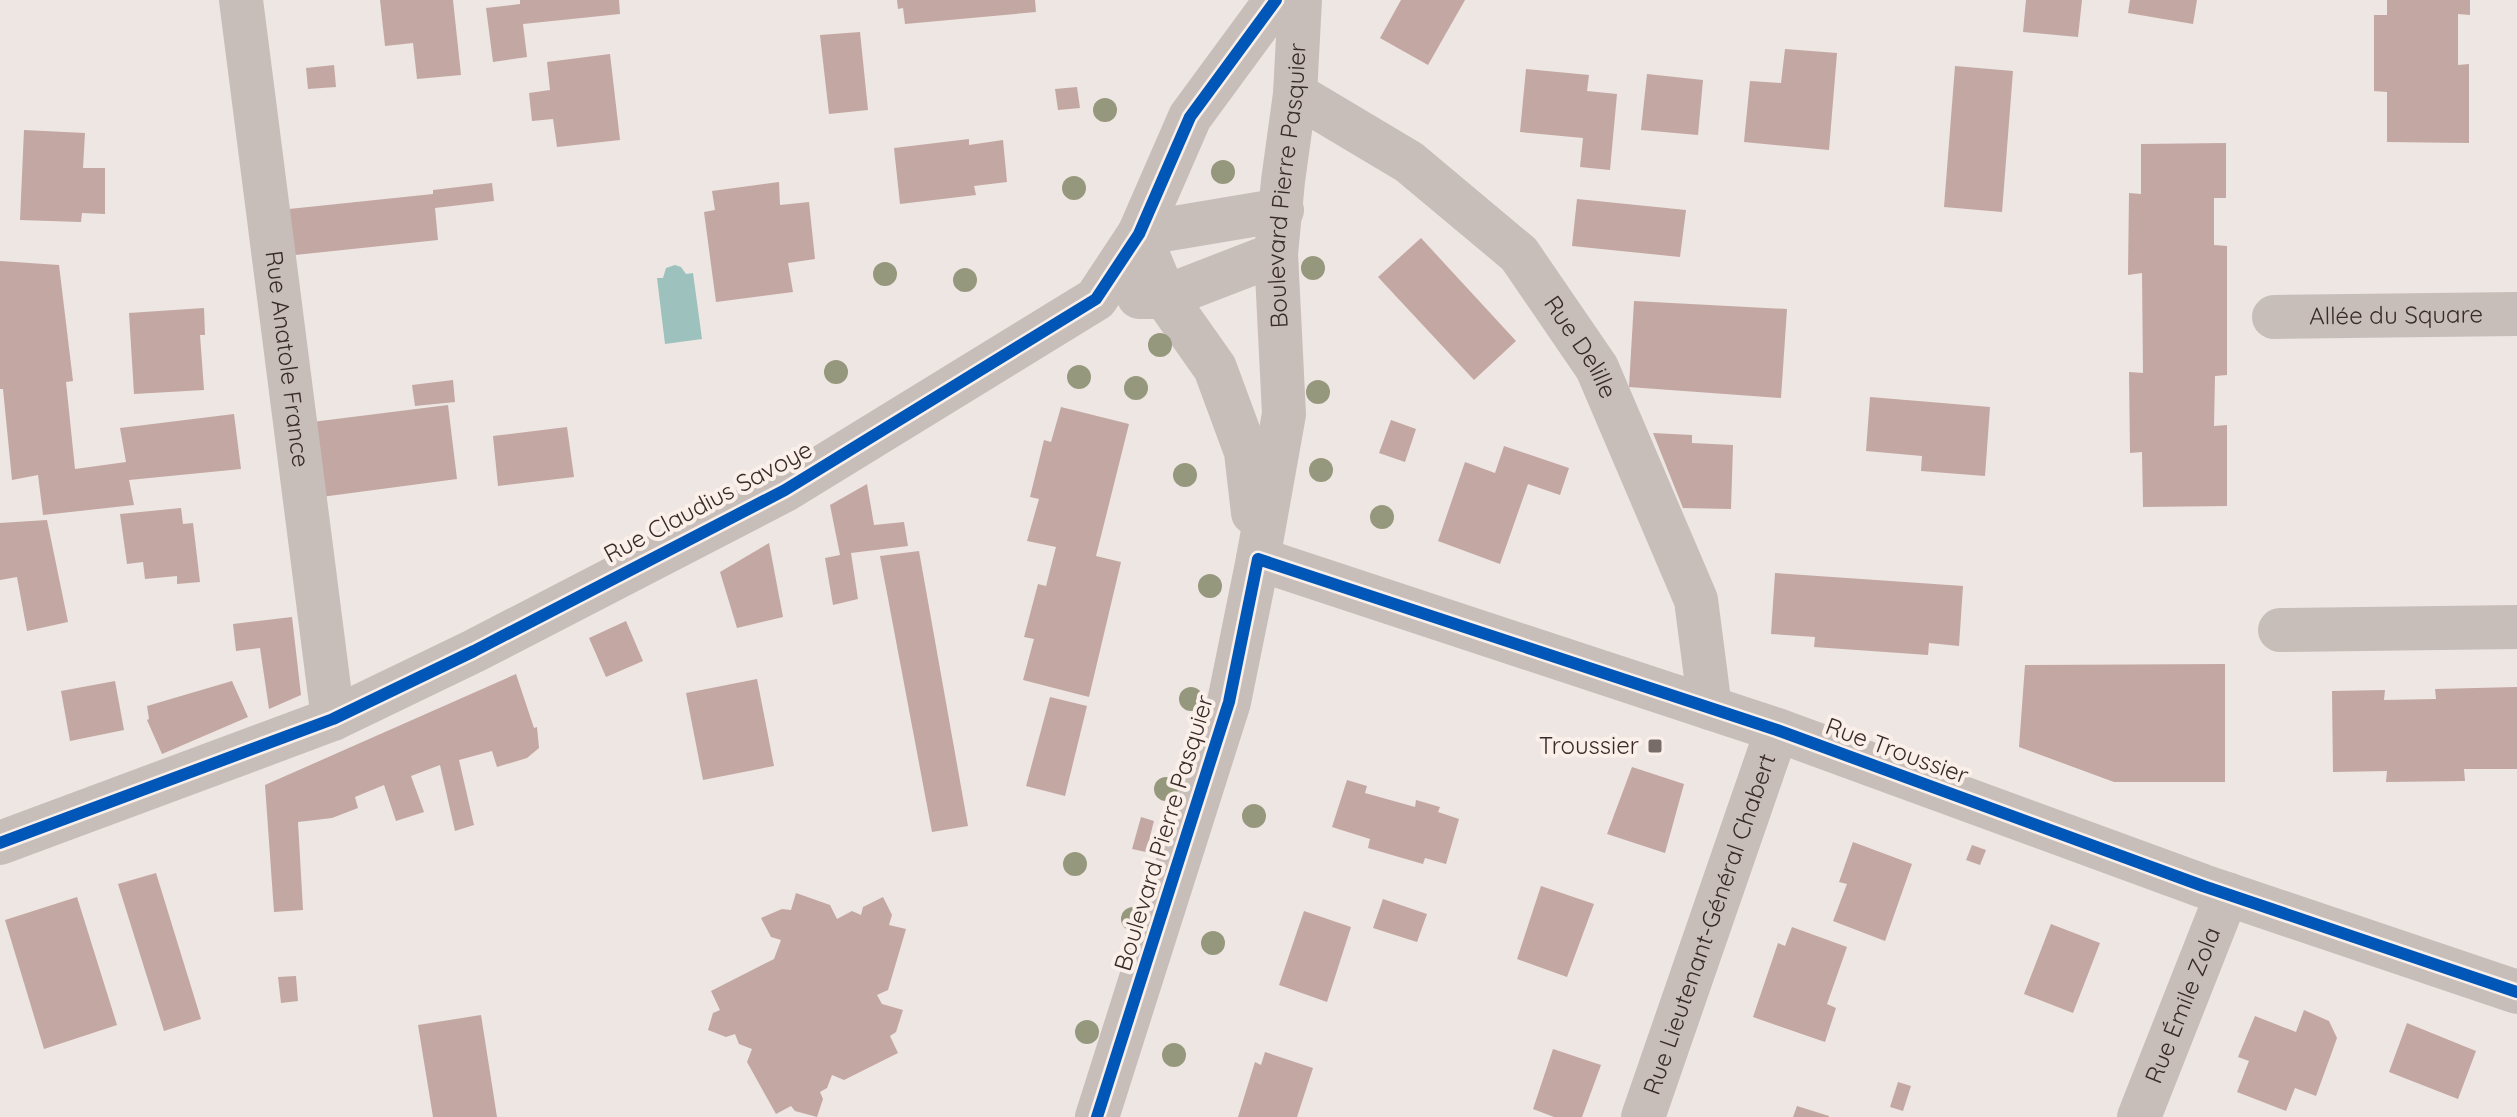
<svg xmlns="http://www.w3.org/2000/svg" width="2517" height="1117" font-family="Quicksand,sans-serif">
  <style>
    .water { fill: #9dc2bd }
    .building { fill: #c3a7a3 }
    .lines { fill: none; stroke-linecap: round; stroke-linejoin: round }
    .minor { stroke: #c7beba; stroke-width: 44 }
    .cycleway-casing { stroke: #fbf0e9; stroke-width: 17 }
    .cycleway { stroke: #0057b8; stroke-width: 12 }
    .tree { fill: #96987d }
    .poi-dot { fill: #786c69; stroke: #fbf0e9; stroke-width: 3 }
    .labels { text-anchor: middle; stroke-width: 8; stroke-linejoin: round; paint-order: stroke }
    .street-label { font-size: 24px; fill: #392b28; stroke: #fbf0e9 }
    .poi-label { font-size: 24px; fill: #392b28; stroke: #fbf0e9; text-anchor: end }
  </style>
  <rect width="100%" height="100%" fill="#eee6e2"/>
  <polygon class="water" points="675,265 681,267 686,274 693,273 702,339 665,344 657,278 663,278 666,268"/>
  <g class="building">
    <polygon points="380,0 453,0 461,75 417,79 413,43 385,46"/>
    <polygon points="520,0 619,0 620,14 523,24 527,57 493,62 486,8 520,4"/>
    <polygon points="897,0 1035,0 1036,12 905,24 903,8 898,9"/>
    <polygon points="1401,0 1465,0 1428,65 1380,38"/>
    <polygon points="2026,0 2082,0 2078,37 2023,32"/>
    <polygon points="2130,0 2197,0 2193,24 2128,13"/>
    <polygon points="2387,0 2470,0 2470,15 2458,14 2458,65 2469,64 2469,143 2387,142 2387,92 2374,91 2374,15 2387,15"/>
    <polygon points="860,32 868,110 829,114 820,35"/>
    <polygon points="1785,49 1837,53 1829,150 1744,142 1750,81 1781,83"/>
    <polygon points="610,54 620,140 557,147 553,119 532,121 529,93 550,90 547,62"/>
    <polygon points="334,65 336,87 308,89 306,68"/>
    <polygon points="1955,66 2013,71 2002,212 1944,207"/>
    <polygon points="1526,69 1589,75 1587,91 1617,94 1610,170 1580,167 1583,138 1520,132"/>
    <polygon points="1647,74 1703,80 1698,135 1641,130"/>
    <polygon points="1077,87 1080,108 1058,110 1055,89"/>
    <polygon points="24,130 85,133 83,168 105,168 105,214 82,213 81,222 20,220"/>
    <polygon points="969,139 969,145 1003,140 1007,182 974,186 976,195 900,204 894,148"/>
    <polygon points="2226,143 2226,198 2214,198 2214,245 2227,246 2227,375 2215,376 2214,426 2227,425 2227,506 2143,507 2142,452 2130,453 2129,372 2143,373 2142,273 2128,275 2129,193 2141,194 2141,144"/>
    <polygon points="779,182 780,205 809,202 815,259 788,263 793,292 716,302 704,212 715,210 712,191"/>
    <polygon points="492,183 494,201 435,208 438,240 295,255 289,209 433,194 433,190"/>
    <polygon points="1577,199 1686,210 1680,257 1572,246"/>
    <polygon points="1421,238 1516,341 1474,380 1378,277"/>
    <polygon points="0,261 59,265 73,381 66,382 75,469 126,462 120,428 234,414 241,469 129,480 134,505 43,515 38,475 12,480 3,389 0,389"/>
    <polygon points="1634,301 1787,309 1781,398 1629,387"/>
    <polygon points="204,308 205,335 200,335 204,390 134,394 129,313"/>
    <polygon points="453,380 455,402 415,406 412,385"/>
    <polygon points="1870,397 1990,407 1985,476 1921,471 1922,456 1866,451"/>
    <polygon points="448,405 457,479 321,497 312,422"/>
    <polygon points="1061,407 1129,424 1096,556 1121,562 1089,697 1023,680 1034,639 1024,637 1038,584 1046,586 1056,547 1027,541 1039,499 1030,497 1044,440 1051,442"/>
    <polygon points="1391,420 1416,429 1405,462 1379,453"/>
    <polygon points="567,427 574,477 498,486 493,436"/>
    <polygon points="1653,433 1692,435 1692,443 1733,445 1731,509 1683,508"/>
    <polygon points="1504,446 1569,468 1560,495 1528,484 1500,564 1438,541 1465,462 1495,473"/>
    <polygon points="867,484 874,525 904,522 908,546 851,553 858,599 833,605 825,558 840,555 830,505"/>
    <polygon points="181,508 183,524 193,523 200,582 177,584 177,576 145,579 143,562 127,564 120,514"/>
    <polygon points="47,520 68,622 27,631 17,577 0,580 0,523"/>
    <polygon points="769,543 783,617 737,628 720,572"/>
    <polygon points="919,551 968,826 932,832 880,556"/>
    <polygon points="1775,573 1963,586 1959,646 1929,643 1928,655 1814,647 1815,637 1771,634"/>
    <polygon points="292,617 301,695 269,709 260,648 236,651 233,624"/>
    <polygon points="626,621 643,661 606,677 589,638"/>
    <polygon points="2225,664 2225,782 2114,782 2019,747 2025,665"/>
    <polygon points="516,674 534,728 537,727 539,748 527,758 497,767 492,751 459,760 474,825 455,831 440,765 411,776 424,812 396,821 384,785 355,797 358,808 332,818 298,822 303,910 274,912 265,785"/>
    <polygon points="757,679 774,766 703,780 686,693"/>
    <polygon points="115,681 124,730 70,741 61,691"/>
    <polygon points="232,681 248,717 162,754 147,720 149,719 147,706"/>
    <polygon points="2517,687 2517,769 2464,769 2465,781 2386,782 2387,771 2333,772 2332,691 2385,690 2384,700 2436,699 2435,689"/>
    <polygon points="1050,697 1087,706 1065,796 1026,786"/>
    <polygon points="1632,767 1684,784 1665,853 1607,834"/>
    <polygon points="1347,780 1367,786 1365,793 1415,807 1416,800 1440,807 1438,812 1459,819 1446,864 1425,858 1423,864 1368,848 1370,839 1332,827"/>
    <polygon points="1141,817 1154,821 1146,852 1132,849"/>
    <polygon points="1853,842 1912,864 1885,941 1833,921 1847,884 1839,882"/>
    <polygon points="1972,845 1986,850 1980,865 1966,860"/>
    <polygon points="156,873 201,1019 164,1031 118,884"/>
    <polygon points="1541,886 1594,904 1567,977 1517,959"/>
    <polygon points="796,893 830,905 837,919 852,911 861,915 863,907 883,897 892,915 889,925 906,929 888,990 877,995 882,1004 903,1010 896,1032 890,1036 898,1053 844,1080 832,1075 827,1088 820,1092 823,1099 817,1117 795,1111 791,1106 776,1114 747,1062 752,1049 739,1044 735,1034 726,1037 708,1030 713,1013 720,1010 711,991 774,959 781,940 771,937 761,918 782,909 791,910"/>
    <polygon points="77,897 117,1025 44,1049 5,920"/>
    <polygon points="1383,899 1427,914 1417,942 1373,928"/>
    <polygon points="1304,911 1351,927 1327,1002 1279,985"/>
    <polygon points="2051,924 2100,943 2073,1013 2024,994"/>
    <polygon points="1792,927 1847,947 1827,1004 1836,1008 1825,1042 1753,1017 1778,943 1785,946"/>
    <polygon points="296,976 298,1001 281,1003 278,977"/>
    <polygon points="2304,1010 2329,1021 2337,1038 2316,1096 2295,1088 2286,1111 2237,1092 2249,1061 2238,1057 2255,1016 2296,1032"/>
    <polygon points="481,1015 497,1117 433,1117 418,1025"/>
    <polygon points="2407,1023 2476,1051 2458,1099 2389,1072"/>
    <polygon points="1553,1049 1601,1065 1582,1117 1554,1117 1533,1109"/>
    <polygon points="1265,1052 1313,1068 1297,1117 1238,1117 1255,1062 1261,1065"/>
    <polygon points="1898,1082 1911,1086 1903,1111 1890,1107"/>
    <polygon points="1797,1106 1829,1116 1829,1117 1793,1117"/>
  </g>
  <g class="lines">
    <g class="minor">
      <path id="s1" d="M 241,0 L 333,719"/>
      <path id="s2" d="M 1295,94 L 1409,162 L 1519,254 L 1597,368 L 1696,600 L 1710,708"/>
      <polyline points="1139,234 1165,297 1215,368 1246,452 1253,513"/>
      <polyline points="1139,234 1282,210"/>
      <polyline points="1139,297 1165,297 1276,254"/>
      <path id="s3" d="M 2274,317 L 2517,314"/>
      <polyline points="1258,559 1777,730 2203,886 2517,992"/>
      <polyline points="2280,630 2517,627"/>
      <polyline points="0,843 333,719 474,651 785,490 1096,299 1139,234 1190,117 1276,0"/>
      <path id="s4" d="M 1097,1117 L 1229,702 L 1258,559 L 1284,414 L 1276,254 L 1283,181 L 1295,94 L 1300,0"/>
      <path id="s5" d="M 1643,1117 L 1777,730"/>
      <path id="s6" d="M 2139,1117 L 2227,894"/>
    </g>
    <defs>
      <g id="cycleway">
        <polyline points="0,843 333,719 474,651 785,490 1096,299 1139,234 1190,117 1276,0"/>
        <polyline points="1097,1117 1229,702 1258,559 1777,730 2203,886 2517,992"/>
      </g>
    </defs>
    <use href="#cycleway" class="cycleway-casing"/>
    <use href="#cycleway" class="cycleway"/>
  </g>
  <g class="tree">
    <circle cx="1105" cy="110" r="12"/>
    <circle cx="1223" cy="172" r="12"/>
    <circle cx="1074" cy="188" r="12"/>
    <circle cx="1313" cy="268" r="12"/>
    <circle cx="885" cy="274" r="12"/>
    <circle cx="965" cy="280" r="12"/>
    <circle cx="1160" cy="345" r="12"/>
    <circle cx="836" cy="372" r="12"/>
    <circle cx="1079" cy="377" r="12"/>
    <circle cx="1136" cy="388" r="12"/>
    <circle cx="1318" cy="392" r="12"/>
    <circle cx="1321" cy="470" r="12"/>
    <circle cx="1185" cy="475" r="12"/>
    <circle cx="1382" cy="517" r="12"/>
    <circle cx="1210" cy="586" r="12"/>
    <circle cx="1191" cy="699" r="12"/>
    <circle cx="1166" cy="789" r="12"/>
    <circle cx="1254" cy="816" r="12"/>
    <circle cx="1075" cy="864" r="12"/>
    <circle cx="1133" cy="919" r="12"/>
    <circle cx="1213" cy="943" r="12"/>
    <circle cx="1087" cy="1032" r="12"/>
    <circle cx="1174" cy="1055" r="12"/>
  </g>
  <rect class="poi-dot" x="1647" y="738" width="16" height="16" rx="4"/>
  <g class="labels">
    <g class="street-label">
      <text dy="8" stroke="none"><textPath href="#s4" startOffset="958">Boulevard Pierre Pasquier</textPath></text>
      <text dy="8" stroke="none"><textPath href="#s3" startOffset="122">Allée du Square</textPath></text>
      <text dy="8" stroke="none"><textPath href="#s2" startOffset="388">Rue Delille</textPath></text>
      <text dy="8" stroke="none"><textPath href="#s1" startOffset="362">Rue Anatole France</textPath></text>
      <text transform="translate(708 502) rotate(-28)" y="8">Rue Claudius Savoye</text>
      <text transform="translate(1897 751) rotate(20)" y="8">Rue Troussier</text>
      <text transform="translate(1164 833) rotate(-73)" y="8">Boulevard Pierre Pasquier</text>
      <text dy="8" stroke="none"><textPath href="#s5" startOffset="204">Rue Lieutenant-Général Chabert</textPath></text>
      <text dy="8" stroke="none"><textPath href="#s6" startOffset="120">Rue Émile Zola</textPath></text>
    </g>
    <g class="poi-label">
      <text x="1639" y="754">Troussier</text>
    </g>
  </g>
</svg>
